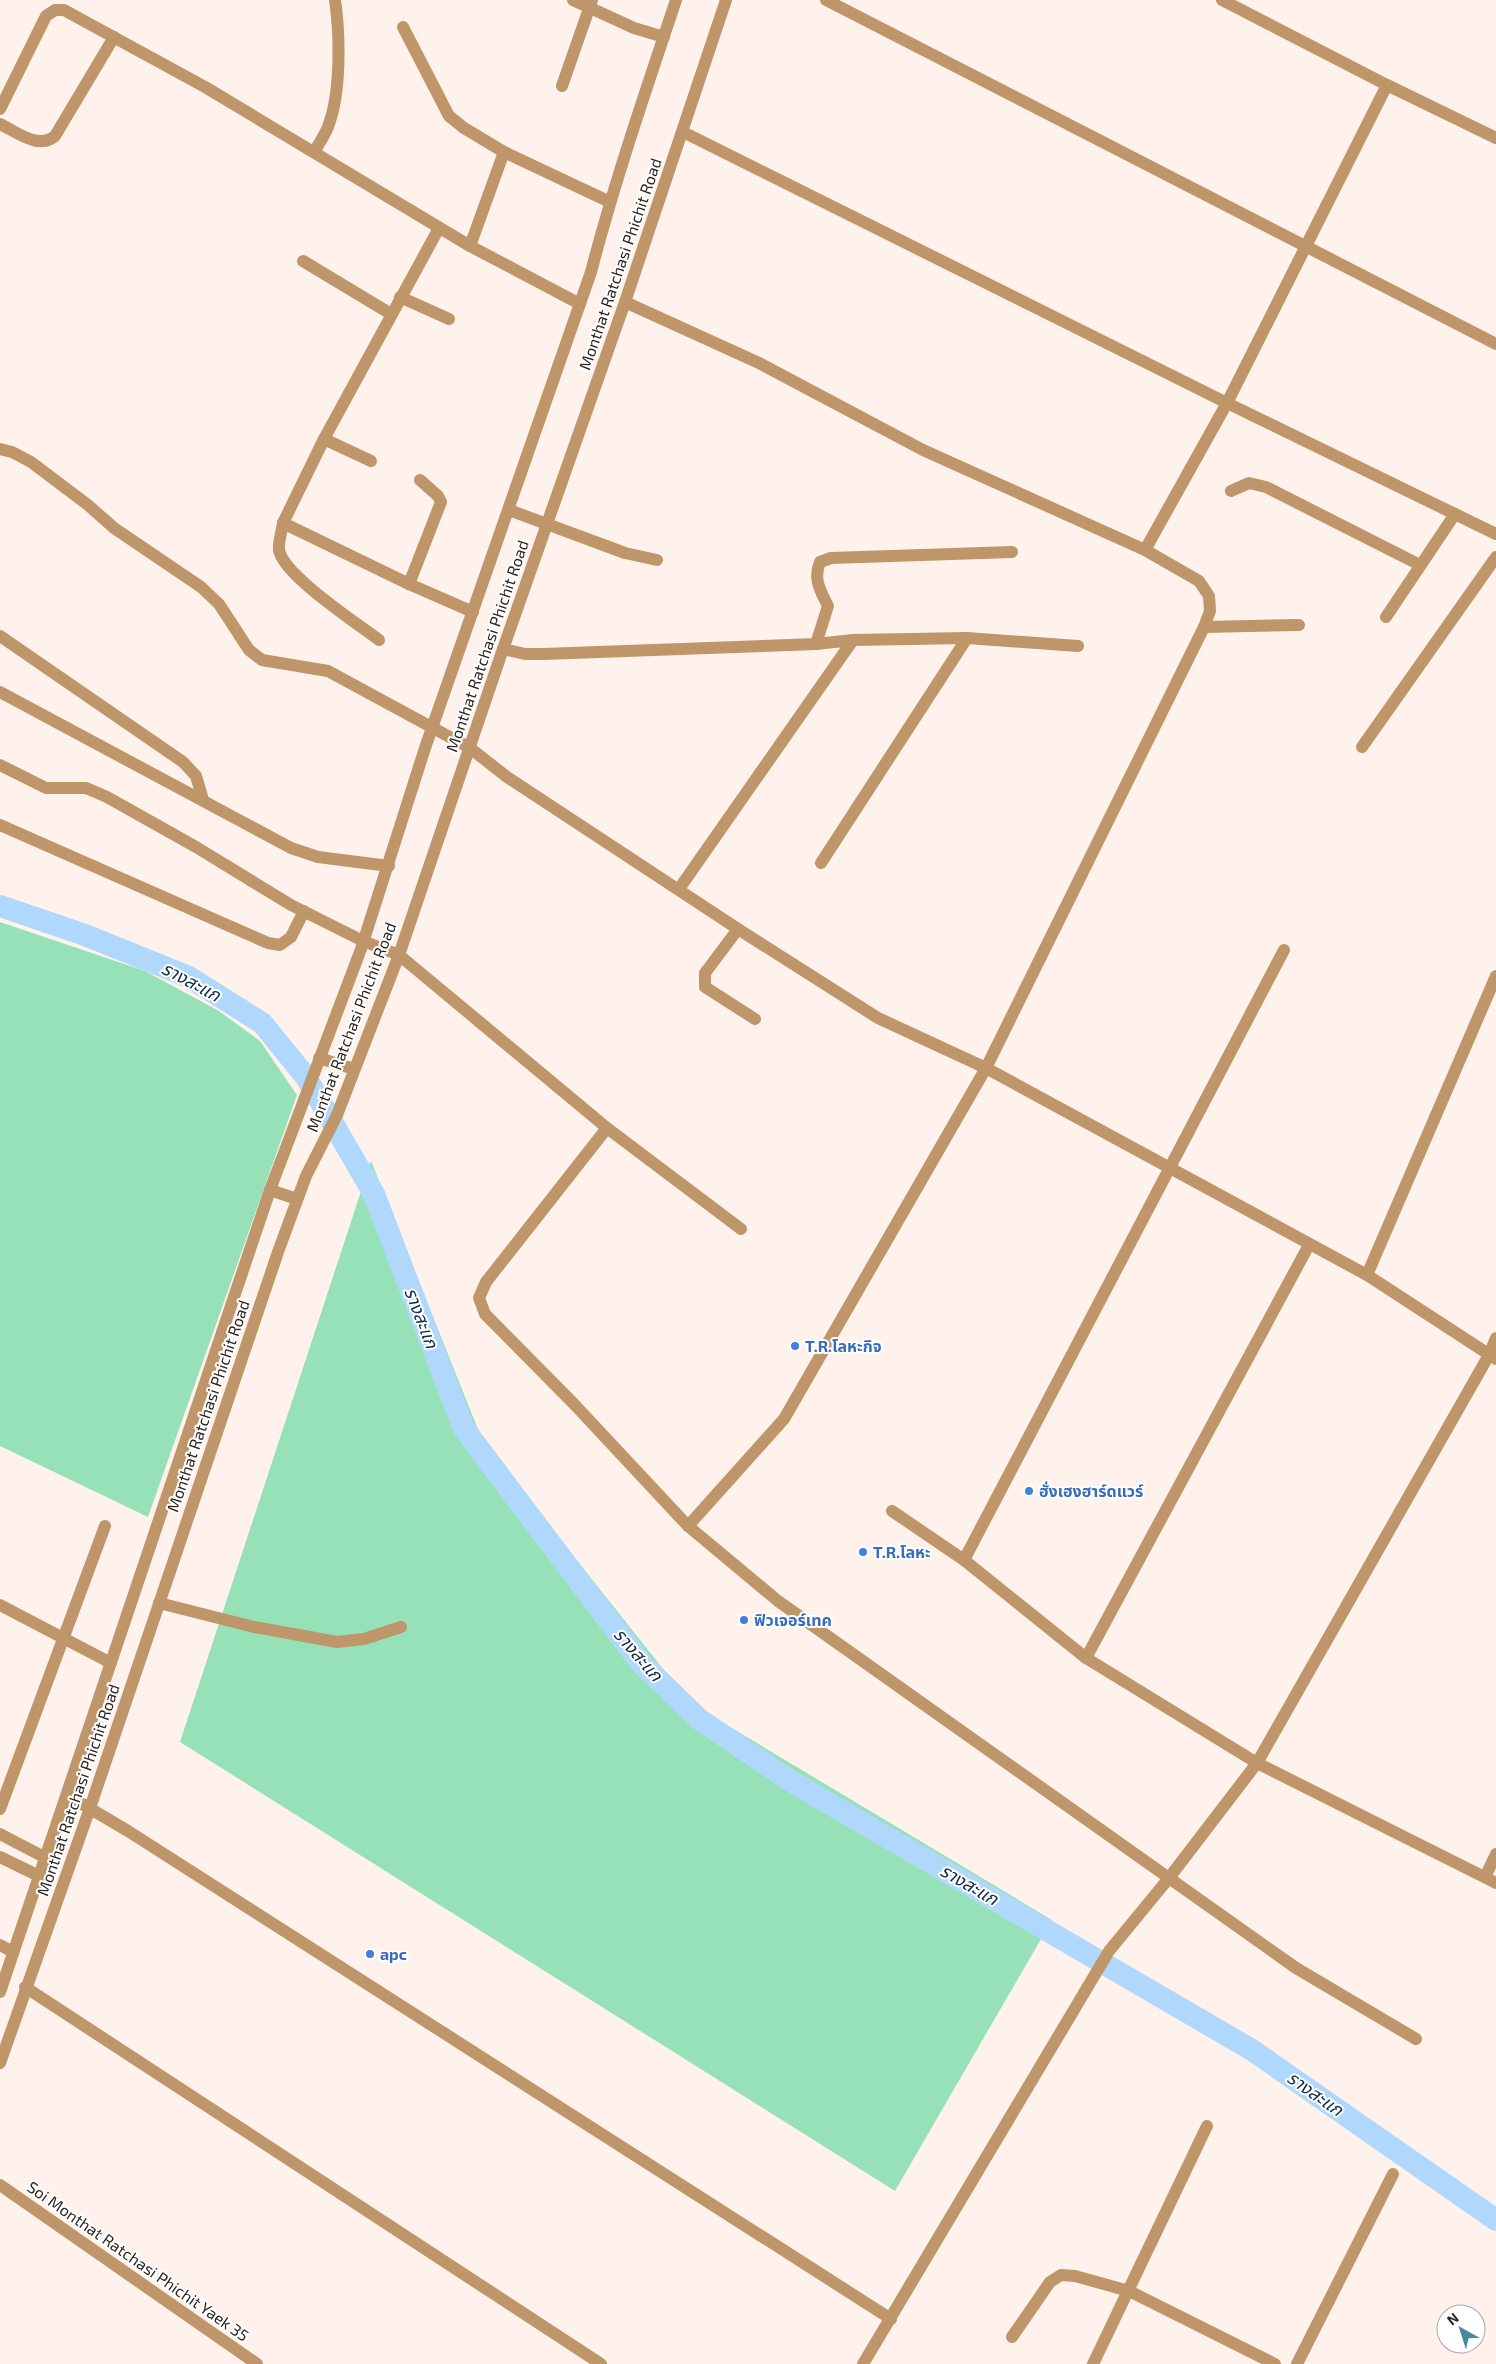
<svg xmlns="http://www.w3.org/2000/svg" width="1496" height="2364" font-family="'Exo 2','Noto Sans Thai',sans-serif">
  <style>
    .green { fill: #97e1b8 }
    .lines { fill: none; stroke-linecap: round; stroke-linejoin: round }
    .canal { stroke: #b0d8fc; stroke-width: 22 }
    .minor { stroke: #bf956a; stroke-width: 12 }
    .shop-dot { fill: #3f7fe0; stroke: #fff; stroke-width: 2 }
    .labels { text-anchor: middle; stroke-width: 4; stroke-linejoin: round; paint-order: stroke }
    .street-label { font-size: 16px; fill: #2b2420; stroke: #fff }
    .shop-label { font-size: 16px; font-weight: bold; fill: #366cbe; stroke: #fff; text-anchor: start }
    .water-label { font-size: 18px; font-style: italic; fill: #102d45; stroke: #fff }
  </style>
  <rect width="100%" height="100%" fill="#fff2ec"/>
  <g class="green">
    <polygon points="0,922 145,971 219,1011 260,1041 297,1095 148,1517 0,1446"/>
    <polygon points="371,1161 483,1442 690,1703 1052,1920 895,2191 180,1742"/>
  </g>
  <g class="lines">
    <polyline class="canal" points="0,906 85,935 189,977 262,1023 306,1077 374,1194 464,1429 641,1663 699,1719 789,1780 1252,2050 1496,2220"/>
    <g class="minor">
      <polyline points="573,0 634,28 664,37"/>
      <polyline points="826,0 1496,344"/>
      <polyline points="1222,0 1387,85 1496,138"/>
      <polyline points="403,27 449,116 464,128 504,152 610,202"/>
      <polyline points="562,86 592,0"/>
      <polyline points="0,109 46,16 55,10 64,10 205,87 470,246 580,304"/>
      <path d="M 0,124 C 17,132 38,150 55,136 L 114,37"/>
      <polyline points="683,132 1227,403 1496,534"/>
      <path d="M 314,152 C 319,143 326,134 329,124 C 341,91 340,35 335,0"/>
      <polyline points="470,246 504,152"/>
      <polyline points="303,261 391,314"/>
      <polyline points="400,297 449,319"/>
      <polyline points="625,302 759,363 923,450 1145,550 1199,581 1209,596 1210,611 1204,627 986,1068 784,1419 688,1526"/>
      <polyline points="324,439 371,461"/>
      <polyline points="0,449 12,452 31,462 88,505 114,528 201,587 219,604 249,650 262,660 328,671 470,748 507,777 738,929 878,1018 986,1068 1367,1275 1496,1359"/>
      <polyline points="420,480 438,496 441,502 409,584 473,612"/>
      <polyline points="1231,491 1249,483 1266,487 1420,565"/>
      <polyline points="509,510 625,553 657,560"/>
      <path d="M 283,523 C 282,531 278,542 279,550 C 283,575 358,624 379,640"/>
      <polyline points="1145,550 1227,403 1387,85"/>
      <polyline points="409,584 283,523 324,439 439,228"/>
      <polyline points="1386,617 1455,514"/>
      <polyline points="1204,627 1299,625"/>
      <polyline points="0,636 183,762 196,776 203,800"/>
      <path d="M 816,644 L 828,606 C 820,590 813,579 820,562 L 831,558 L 1012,552"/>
      <polyline points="503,649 525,654 543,654 816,644 853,640 967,638 1078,646"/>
      <polyline points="0,692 291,848 318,857 389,866"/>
      <polyline points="1362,747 1496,557"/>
      <polyline points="0,765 46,788 86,788 107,797 196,847 291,905 363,941 399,955 607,1128 741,1229"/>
      <polyline points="0,825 268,943 280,945 291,937 304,911"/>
      <polyline points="821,863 967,638"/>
      <polyline points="679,889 853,640"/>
      <polyline points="738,929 705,973 705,987 755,1019"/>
      <polyline points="319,1058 354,1069"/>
      <polyline points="607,1128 486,1282 479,1298 485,1314 574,1404 688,1526 778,1601 1296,1968 1416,2039"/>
      <polyline points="270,1190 297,1199"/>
      <polyline points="1367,1275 1496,976"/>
      <polyline points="892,1511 964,1560 1086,1658 1257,1763 1496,1883"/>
      <polyline points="964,1560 1284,950"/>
      <polyline points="159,1603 254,1627 337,1642 364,1639 401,1627"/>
      <polyline points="0,1605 111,1663"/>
      <polyline points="1086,1658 1309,1245"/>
      <polyline points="67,1795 128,1831 891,2319"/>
      <polyline points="0,1809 105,1526"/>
      <polyline points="0,1834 44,1857"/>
      <polyline points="0,1857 39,1876"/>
      <polyline points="1485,1877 1496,1854"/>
      <polyline points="0,1945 13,1952"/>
      <polyline points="25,1987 601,2364"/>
      <path d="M 0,1992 L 270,1190 L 361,949 L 425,748 L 591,272 C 615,180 646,90 676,0"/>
      <polyline points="0,2063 90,1808 278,1252 306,1176 337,1115 399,955 503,649 625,302 726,0"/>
      <polyline points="0,2185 257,2364"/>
      <polyline points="1012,2337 1050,2282 1061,2275 1075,2276 1129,2291 1275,2364"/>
      <polyline points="863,2364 1109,1951 1169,1878 1257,1763 1489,1355 1496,1338"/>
      <polyline points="1093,2364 1207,2126"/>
      <polyline points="1297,2364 1393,2174"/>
    </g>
  </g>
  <g class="shop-dot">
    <circle cx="795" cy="1346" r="5"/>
    <circle cx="1029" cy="1491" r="5"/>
    <circle cx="863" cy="1552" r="5"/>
    <circle cx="744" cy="1620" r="5"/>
    <circle cx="370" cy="1954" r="5"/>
  </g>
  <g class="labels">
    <g class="street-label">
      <text transform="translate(620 264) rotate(-71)" y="6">Monthat Ratchasi Phichit Road</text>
      <text transform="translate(487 646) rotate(-71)" y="6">Monthat Ratchasi Phichit Road</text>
      <text transform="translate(351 1027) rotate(-69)" y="6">Monthat Ratchasi Phichit Road</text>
      <text transform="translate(208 1406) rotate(-71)" y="6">Monthat Ratchasi Phichit Road</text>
      <text transform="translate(78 1790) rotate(-71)" y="6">Monthat Ratchasi Phichit Road</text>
      <text transform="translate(138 2261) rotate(35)" y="6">Soi Monthat Ratchasi Phichit Yaek 35</text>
    </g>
    <g class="shop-label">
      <text x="805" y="1352">T.R.โลหะกิจ</text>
      <text x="1039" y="1497">ฮั่งเฮงฮาร์ดแวร์</text>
      <text x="873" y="1558">T.R.โลหะ</text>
      <text x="754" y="1626">ฟิวเจอร์เทค</text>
      <text x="380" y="1960">apc</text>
    </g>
    <g class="water-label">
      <text transform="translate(191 982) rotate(28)" y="6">รางสะแก</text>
      <text transform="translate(421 1318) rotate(69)" y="6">รางสะแก</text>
      <text transform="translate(638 1655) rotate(49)" y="6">รางสะแก</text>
      <text transform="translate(969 1885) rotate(30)" y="6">รางสะแก</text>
      <text transform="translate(1315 2094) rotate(35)" y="6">รางสะแก</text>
    </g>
  </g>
  <g transform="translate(1461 2329) rotate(321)"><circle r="24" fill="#ffffff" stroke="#aaa7a6"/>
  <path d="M0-4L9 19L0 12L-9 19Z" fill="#478b99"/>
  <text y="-8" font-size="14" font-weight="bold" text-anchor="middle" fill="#2b2420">N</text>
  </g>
</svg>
